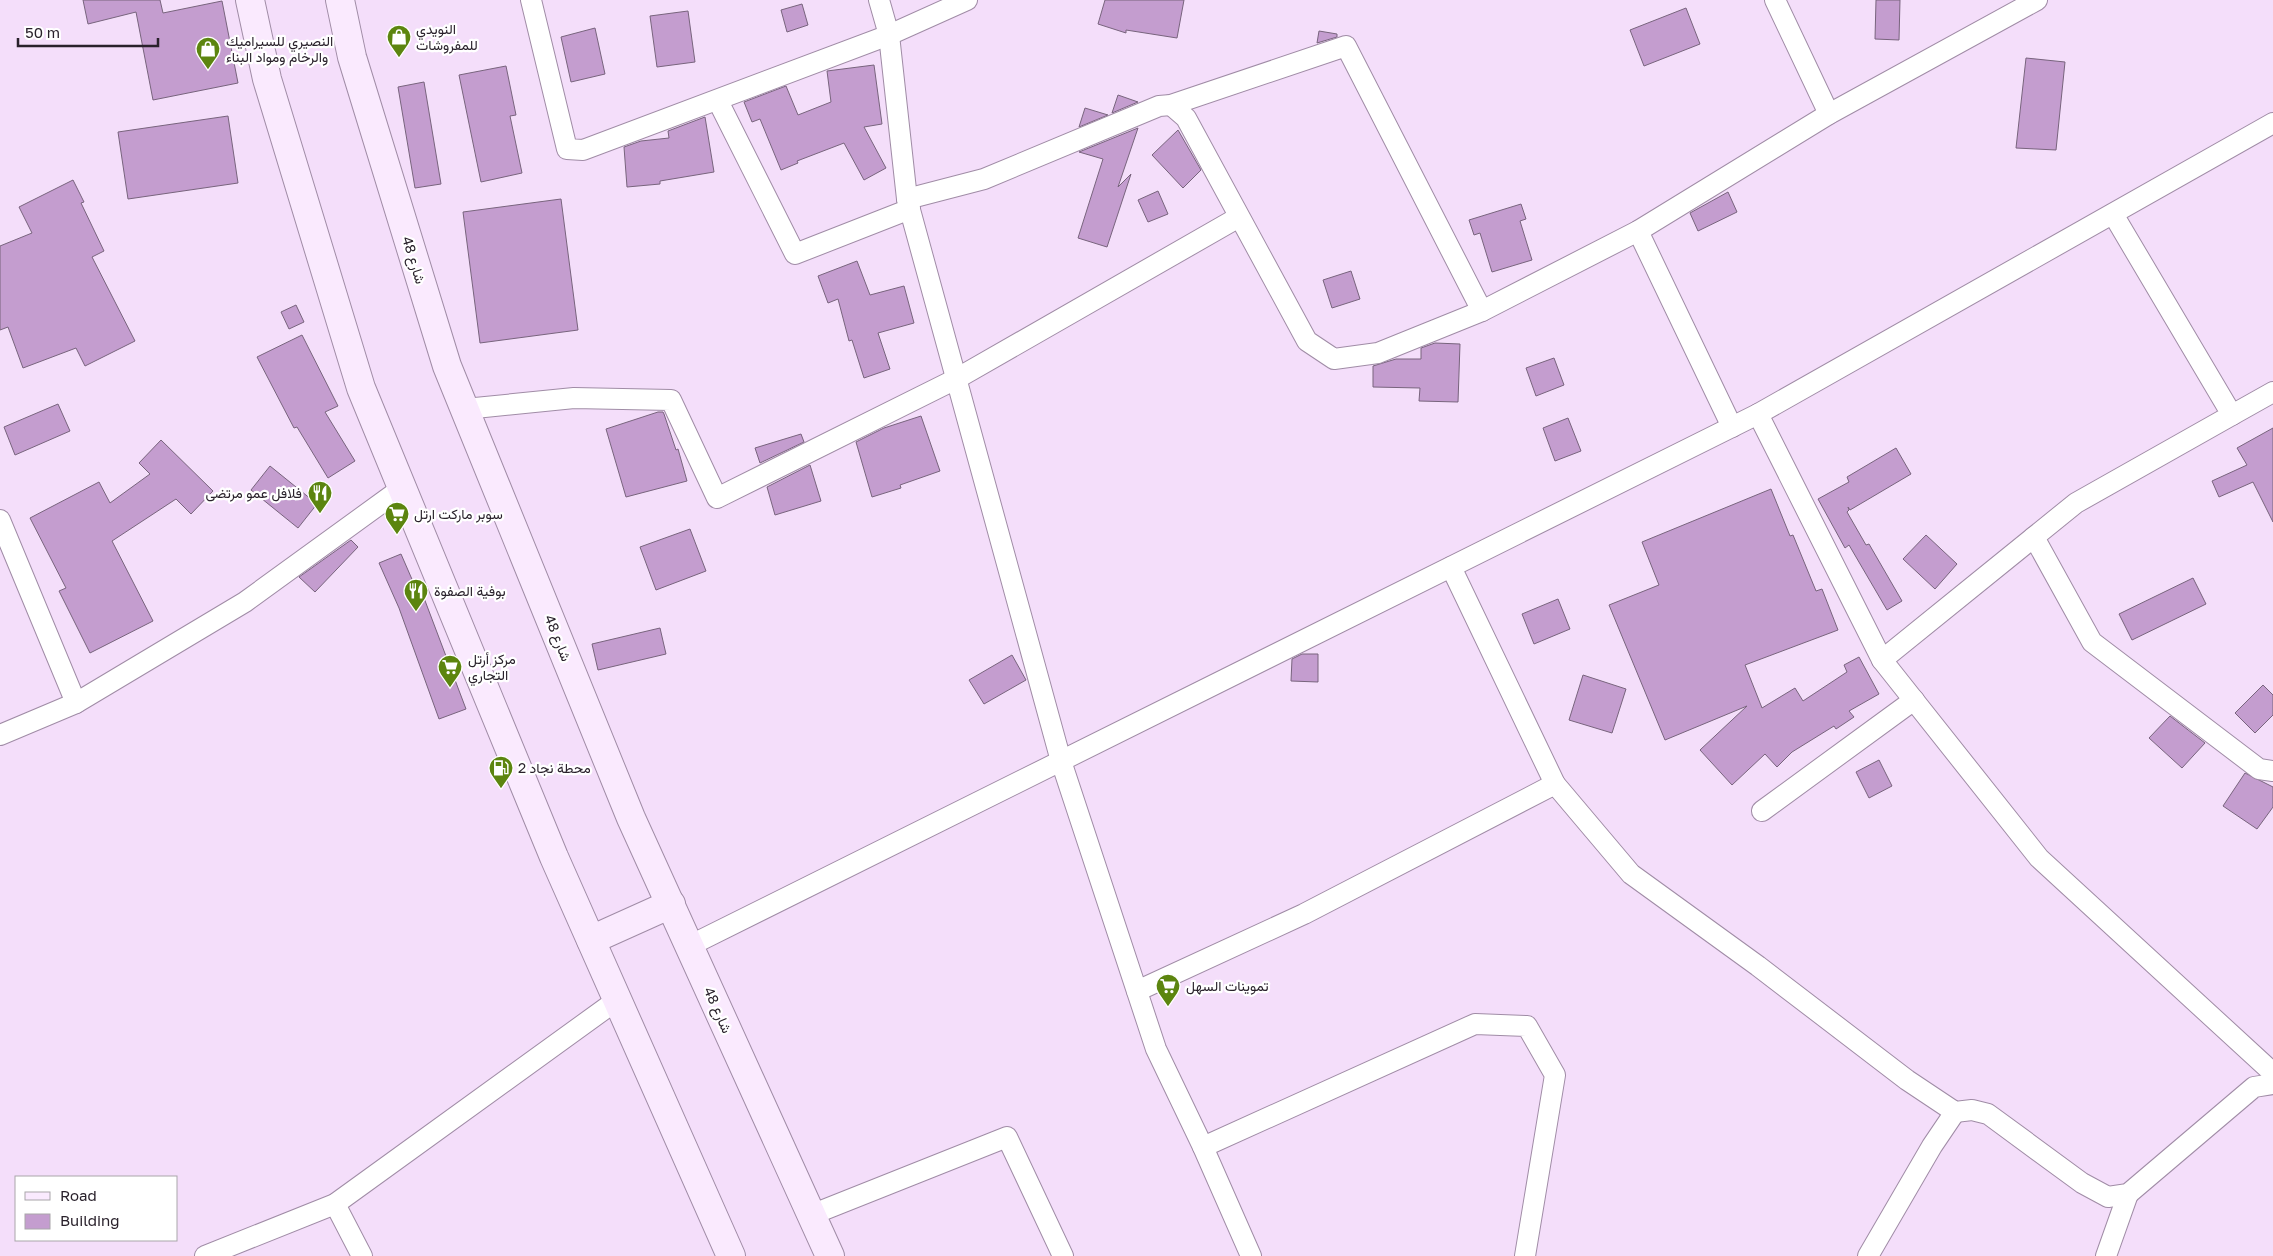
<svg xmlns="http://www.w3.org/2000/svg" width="2273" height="1256" font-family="'Golos Text',Vazirmatn,sans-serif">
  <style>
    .building { fill: #c49dcf; stroke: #78647d }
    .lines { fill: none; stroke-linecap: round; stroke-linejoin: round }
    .street-casing { stroke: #a08ca6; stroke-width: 22 }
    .secondary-casing { stroke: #a08ca6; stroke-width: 30 }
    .street { stroke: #fff; stroke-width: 20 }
    .secondary { stroke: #faeafe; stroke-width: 28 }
    .labels { text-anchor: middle; stroke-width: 4.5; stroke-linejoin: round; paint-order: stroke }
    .poi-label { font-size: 14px; fill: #29212b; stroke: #fff; text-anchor: start }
    .street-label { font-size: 14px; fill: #29212b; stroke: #fff }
  </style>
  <rect width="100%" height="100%" fill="#f4defa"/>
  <g class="building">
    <polygon points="83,0 160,0 163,13 222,1 238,83 153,100 136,12 88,24"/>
    <polygon points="1105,0 1184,0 1177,38 1126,30 1126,33 1098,24"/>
    <polygon points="1876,0 1900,0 1899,40 1875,39"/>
    <polygon points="802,4 808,25 787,32 781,10"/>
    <polygon points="1686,8 1700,44 1644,66 1630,30"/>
    <polygon points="688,11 695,62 657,67 650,16"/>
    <polygon points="595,28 605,74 571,82 561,37"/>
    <polygon points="1319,31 1337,34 1337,37 1317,43"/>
    <polygon points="2026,58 2065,62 2056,150 2016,148"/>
    <polygon points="874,65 882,124 864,127 886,168 864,180 844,143 797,161 798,163 781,170 760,119 752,122 744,102 786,86 798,115 831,102 827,71"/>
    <polygon points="506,66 516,115 510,116 522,173 481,182 459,75"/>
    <polygon points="424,82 441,184 415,188 398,87"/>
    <polygon points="1118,95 1138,102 1112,113"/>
    <polygon points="1085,108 1108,115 1079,127"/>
    <polygon points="228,116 238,183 128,199 118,132"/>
    <polygon points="705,117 714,172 660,181 660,184 627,187 624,147 641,141 669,138 668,131"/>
    <polygon points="1138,128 1118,187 1131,174 1107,247 1078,238 1103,159 1079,152"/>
    <polygon points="1178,130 1201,170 1183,188 1152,155"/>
    <polygon points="73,180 84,202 81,203 104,251 92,257 135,341 85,366 76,348 23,368 8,327 0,330 0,246 32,233 19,207"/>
    <polygon points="1158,191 1168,214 1148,222 1138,200"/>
    <polygon points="1728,192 1737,212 1698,231 1690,213"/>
    <polygon points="561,199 578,330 480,343 463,212"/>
    <polygon points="1521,204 1526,219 1520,221 1532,260 1492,272 1480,233 1474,235 1469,220"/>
    <polygon points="857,261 870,295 904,286 914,323 878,333 890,369 864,378 852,340 849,341 838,299 828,303 818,276"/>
    <polygon points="1351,271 1360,299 1332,308 1323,280"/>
    <polygon points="296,305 304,322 289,329 281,312"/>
    <polygon points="302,335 338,406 325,412 355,461 328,478 297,427 294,428 257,357"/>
    <polygon points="1435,343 1460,344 1458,402 1419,401 1420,388 1373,387 1373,366 1396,359 1421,359 1421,348"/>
    <polygon points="1554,358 1564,385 1536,396 1526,368"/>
    <polygon points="58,404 70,431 15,455 4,427"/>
    <polygon points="658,412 663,412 664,414 676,450 678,449 687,481 626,497 606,429"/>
    <polygon points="921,416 940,471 900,485 901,488 872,497 856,442 884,428"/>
    <polygon points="1568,418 1581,451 1555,461 1543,428"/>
    <polygon points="2273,428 2273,522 2253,482 2219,497 2212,481 2247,465 2237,448"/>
    <polygon points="801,434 804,442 760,463 755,448"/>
    <polygon points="161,440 213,491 191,514 176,499 112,541 153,621 90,653 59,591 66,588 30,518 99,482 110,503 150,474 139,463"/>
    <polygon points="1896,448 1911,474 1850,510 1848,507 1849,510 1847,512 1866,545 1869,544 1902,601 1887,610 1849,545 1845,548 1818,499 1849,482 1847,477"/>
    <polygon points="810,465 821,501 775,515 767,487"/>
    <polygon points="270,466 317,504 298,528 251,490"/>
    <polygon points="1771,489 1790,536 1793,535 1816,591 1822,589 1838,630 1745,665 1762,708 1795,688 1803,701 1847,672 1844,665 1859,657 1879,694 1849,711 1854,717 1836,729 1834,726 1792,752 1777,767 1765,754 1732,785 1700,750 1747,706 1665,740 1609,605 1659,585 1642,542"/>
    <polygon points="690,529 706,571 656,590 640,547"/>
    <polygon points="1926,535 1957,564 1935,589 1903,559"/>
    <polygon points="351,540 358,547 315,592 299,577"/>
    <polygon points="401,554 421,600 424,598 466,709 439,719 399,608 379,563"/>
    <polygon points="2193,578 2206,604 2132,640 2119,614"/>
    <polygon points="1558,599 1570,629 1534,644 1522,614"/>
    <polygon points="660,628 666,654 598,670 592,644"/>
    <polygon points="1302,654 1318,654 1318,682 1291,681 1292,659"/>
    <polygon points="1012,655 1026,680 984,704 969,680"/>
    <polygon points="1583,675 1626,689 1612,733 1569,720"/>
    <polygon points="2263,685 2273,695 2273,715 2255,733 2235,713"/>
    <polygon points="2170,716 2205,743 2182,768 2149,738"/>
    <polygon points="1879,760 1892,786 1869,798 1856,772"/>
    <polygon points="2245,773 2273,787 2273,807 2257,829 2223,806"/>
  </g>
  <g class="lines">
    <defs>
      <g id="street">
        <polyline points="531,0 567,149 583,150 889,35 967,0"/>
        <polyline points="879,0 889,35 907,199"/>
        <polyline points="1775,0 1829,114"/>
        <polyline points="718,101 795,254 910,209"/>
        <polyline points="1171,105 1186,118 1307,341 1334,359 1378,353 1482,311 1638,231 1829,114 2037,0"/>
        <polyline points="2273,123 1758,414 1882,660 2039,858 2273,1073"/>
        <polyline points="1638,231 1732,427"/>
        <polyline points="465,409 574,398 671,400 717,498 956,379 1239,217"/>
        <polyline points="2232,415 2273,392"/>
        <polyline points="0,520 76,703"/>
        <polyline points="2034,537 2092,642 2259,769 2273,771"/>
        <polyline points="1451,567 1555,784"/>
        <polyline points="1882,660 2076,503 2232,415 2113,214"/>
        <polyline points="0,735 76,703 245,602 402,488"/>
        <polyline points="1762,811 1914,700"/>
        <polyline points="689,946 1758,414"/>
        <polyline points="1137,991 1304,914 1555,784 1631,874 1758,966 1907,1080 1955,1112 1972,1110 1988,1114 2082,1183 2108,1197 2128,1194 2254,1087 2273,1084"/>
        <polyline points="1203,1147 1475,1024 1527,1026 1555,1075 1525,1256"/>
        <polyline points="335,1204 362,1256"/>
        <polyline points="811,1215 1007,1137 1063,1256"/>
        <polyline points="205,1256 335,1204 617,1000"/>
        <polyline points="1251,1256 1203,1147 1156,1049 1061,761 907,199 984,179 1159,106 1171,105 1346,46 1482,311"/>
        <polyline points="1868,1256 1932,1146 1955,1112"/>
        <polyline points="2106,1256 2128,1194"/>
      </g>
      <g id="secondary">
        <polyline points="250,0 267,79 361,388 554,857 731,1256"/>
        <polyline points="340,0 352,57 447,366 631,818 830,1256"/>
        <polyline points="591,940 671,904"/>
      </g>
    </defs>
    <use href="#street" class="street-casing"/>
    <use href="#secondary" class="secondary-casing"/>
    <use href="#street" class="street"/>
    <use href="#secondary" class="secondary"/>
  </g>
  <defs>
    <symbol id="shop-pin" viewBox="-11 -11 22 30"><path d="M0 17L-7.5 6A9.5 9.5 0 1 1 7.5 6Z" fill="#5c850f" stroke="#fff"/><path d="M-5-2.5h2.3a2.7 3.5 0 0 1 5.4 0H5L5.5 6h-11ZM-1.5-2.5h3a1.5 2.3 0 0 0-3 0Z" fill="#fff"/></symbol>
    <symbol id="restaurant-pin" viewBox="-11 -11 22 30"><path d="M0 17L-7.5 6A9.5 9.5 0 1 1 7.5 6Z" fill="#5c850f" stroke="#fff"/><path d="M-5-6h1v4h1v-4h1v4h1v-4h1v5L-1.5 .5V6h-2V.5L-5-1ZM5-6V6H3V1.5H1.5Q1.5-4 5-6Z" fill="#fff"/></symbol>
    <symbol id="supermarket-pin" viewBox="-11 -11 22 30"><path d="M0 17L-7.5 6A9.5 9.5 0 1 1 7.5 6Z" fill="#5c850f" stroke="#fff"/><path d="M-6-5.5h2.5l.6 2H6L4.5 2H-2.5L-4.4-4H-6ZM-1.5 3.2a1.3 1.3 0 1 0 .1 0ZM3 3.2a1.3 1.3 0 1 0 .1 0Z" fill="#fff"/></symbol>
    <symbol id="fuel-pin" viewBox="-11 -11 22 30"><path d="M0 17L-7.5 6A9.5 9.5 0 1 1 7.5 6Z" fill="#5c850f" stroke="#fff"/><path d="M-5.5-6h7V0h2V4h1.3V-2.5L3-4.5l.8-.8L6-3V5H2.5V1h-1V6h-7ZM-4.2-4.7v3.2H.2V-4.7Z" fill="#fff"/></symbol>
  </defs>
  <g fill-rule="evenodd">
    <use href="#shop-pin" x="385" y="23" width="28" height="38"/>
    <use href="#shop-pin" x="194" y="35" width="28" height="38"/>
    <use href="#restaurant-pin" x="306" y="479" width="28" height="38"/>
    <use href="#supermarket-pin" x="383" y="500" width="28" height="38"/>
    <use href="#restaurant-pin" x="402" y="577" width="28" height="38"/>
    <use href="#supermarket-pin" x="436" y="653" width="28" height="38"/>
    <use href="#fuel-pin" x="487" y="754" width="28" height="38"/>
    <use href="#supermarket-pin" x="1154" y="972" width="28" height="38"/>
  </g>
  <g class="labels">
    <g class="poi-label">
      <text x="416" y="34">النويدي<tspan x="416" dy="16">للمفروشات</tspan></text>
      <text x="226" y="46">النصيري للسيراميك<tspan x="226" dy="16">والرخام ومواد البناء</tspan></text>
      <text x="302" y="498" text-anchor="end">فلافل عمو مرتضى</text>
      <text x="414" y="519">سوبر ماركت ارتل</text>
      <text x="434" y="596">بوفية الصفوة</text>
      <text x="468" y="664">مركز أرتل<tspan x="468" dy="16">التجاري</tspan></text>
      <text x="518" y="773">محطة نجاد 2</text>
      <text x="1186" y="991">تموينات السهل</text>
    </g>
    <g class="street-label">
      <text transform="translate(414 260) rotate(73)" y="5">شارع 48</text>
      <text transform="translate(558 638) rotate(68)" y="5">شارع 48</text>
      <text transform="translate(718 1010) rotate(66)" y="5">شارع 48</text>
    </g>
  </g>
  <rect x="15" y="1176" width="162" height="65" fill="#ffffff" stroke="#a9a6aa"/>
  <rect x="25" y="1192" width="25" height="8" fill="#faeafe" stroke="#a9a6aa"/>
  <text x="60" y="1201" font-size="15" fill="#29212b">Road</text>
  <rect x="25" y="1214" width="25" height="15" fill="#c49dcf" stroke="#a9a6aa"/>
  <text x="60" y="1226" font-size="15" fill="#29212b">Building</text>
  <path d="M18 38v8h140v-8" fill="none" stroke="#29212b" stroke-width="2.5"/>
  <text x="25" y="38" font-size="15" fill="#29212b" stroke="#ffffff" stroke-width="4" paint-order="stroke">50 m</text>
</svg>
